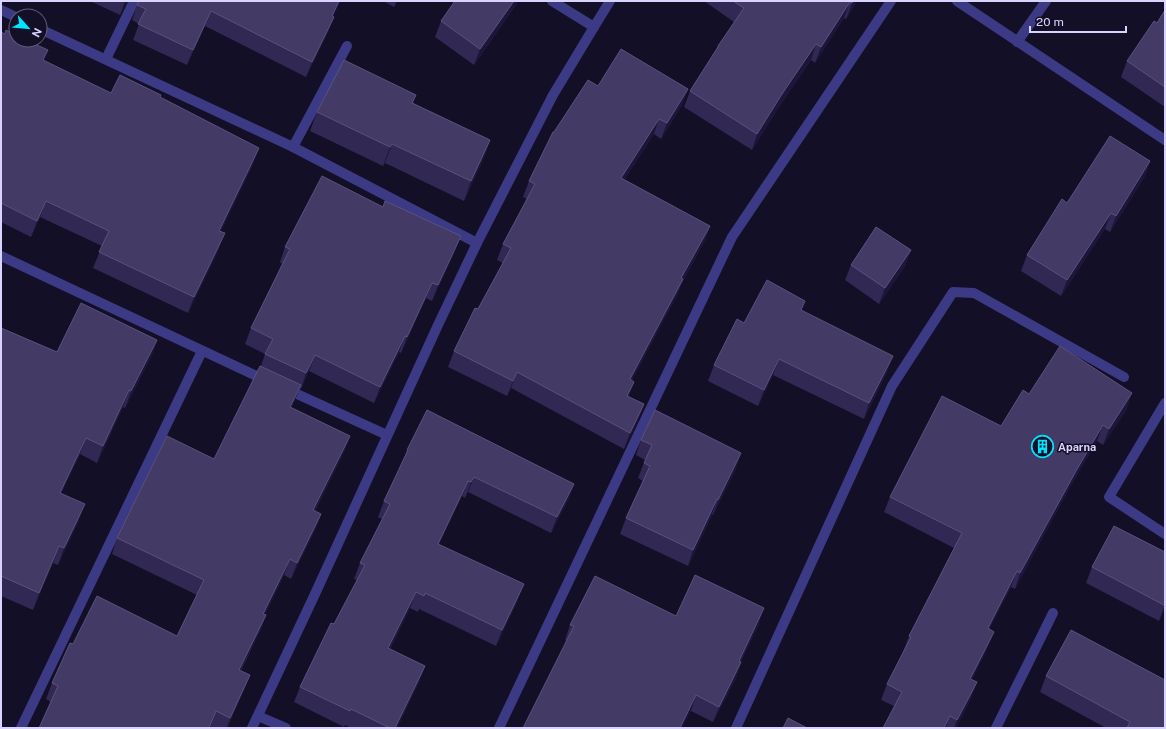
<svg xmlns="http://www.w3.org/2000/svg" width="1166" height="729" font-family="'Public Sans',sans-serif">
  <style>
    .lines { fill: none; stroke-linecap: round; stroke-linejoin: round }
    .street { stroke: #3d3a85; stroke-width: 10 }
    .wall { fill: #312854 }
    .shaded-wall { fill: #1d163a }
    .building { fill: #433a66; stroke: #5a527e }
    .labels { text-anchor: middle; stroke-width: 3; stroke-linejoin: round; paint-order: stroke }
    .poi-label { font-size: 11px; font-weight: bold; fill: #d9d4ff; stroke: #130f26; text-anchor: start }
  </style>
  <rect width="100%" height="100%" fill="#130f26"/>
  <g class="lines">
    <g class="street">
      <polyline points="552,1 594,27 610,1"/>
      <polyline points="957,1 1165,140"/>
      <polyline points="1,10 16,17"/>
      <polyline points="40,29 293,147 477,243"/>
      <polyline points="1017,42 1046,1"/>
      <polyline points="106,59 134,1"/>
      <polyline points="293,147 347,46"/>
      <polyline points="1,256 267,381"/>
      <polyline points="286,389 387,435"/>
      <polyline points="1165,403 1109,497 1165,534"/>
      <polyline points="258,716 286,728"/>
      <polyline points="21,728 202,351"/>
      <polyline points="252,728 315,594 438,325 477,243 553,95 594,27"/>
      <polyline points="499,728 732,237 891,1"/>
      <polyline points="736,728 892,386 953,292 974,293 1124,377"/>
      <polyline points="996,728 1053,613"/>
    </g>
  </g>
  <g class="wall">
    <polygon points="90,1 127,1 120,15"/>
    <polygon points="383,1 397,1 394,7"/>
    <polygon points="455,1 518,1 516,5 474,65 435,37 441,21"/>
    <polygon points="704,1 857,1 846,19 844,18 815,63 811,60 777,110 752,150 684,107 690,91 716,50 718,46 734,22"/>
    <polygon points="137,5 333,17 328,32 306,77 205,26 187,65 133,40 139,24 132,20"/>
    <polygon points="1165,10 1165,107 1121,77 1127,61 1157,23"/>
    <polygon points="1,32 44,61 111,93 161,97 253,164 221,231 219,249 188,313 93,268 102,246 40,217 31,237 1,222"/>
    <polygon points="598,86 688,89 682,105 661,139 654,134 624,180 710,226 704,242 682,283 677,295 632,380 629,397 644,404 638,420 624,449 511,388 507,396 448,367 454,351 503,263 497,260 503,244 527,199 523,197 529,181 554,132"/>
    <polygon points="416,95 413,103 490,140 483,160 464,201 385,163 383,166 310,131 317,112"/>
    <polygon points="1150,161 1145,176 1110,232 1105,229 1061,296 1021,271 1027,255 1067,203"/>
    <polygon points="285,247 455,251 432,301 426,298 401,353 399,352 374,403 309,371 301,389 300,388 295,400 291,408 350,436 344,452 315,511 321,514 315,530 291,579 284,575 265,615 266,615 260,631 241,671 250,675 244,690 227,728 212,728 210,727 210,728 39,728 51,702 46,699 52,683 73,644 177,636 197,595 112,554 117,538 214,459 261,366 265,354 245,344 251,328 282,264 280,262"/>
    <polygon points="911,250 905,266 879,304 845,280 851,265"/>
    <polygon points="802,311 893,356 887,372 864,419 773,375 758,406 708,381 714,365 744,323"/>
    <polygon points="1,328 57,352 157,340 151,357 125,408 123,407 97,463 80,454 61,493 79,520 58,565 53,563 33,610 1,596"/>
    <polygon points="1029,394 1127,409 1103,445 1097,441 1070,487 1015,589 1011,587 989,629 988,647 972,679 977,682 971,698 956,728 883,728 894,706 881,700 887,684 904,652 903,652 909,636 954,548 884,512 890,497 1001,426"/>
    <polygon points="641,440 736,469 713,515 712,515 688,566 620,534 626,518 643,481 638,478 645,460 636,455"/>
    <polygon points="407,450 574,484 568,500 551,533 468,492 465,498 462,496 439,544 518,600 496,646 419,609 418,612 410,608 390,649 425,666 419,682 397,728 351,728 345,725 344,727 294,702 300,687 334,624 357,580 354,579 360,563 382,519 378,517 384,501 403,461"/>
    <polygon points="1165,552 1165,608 1159,621 1086,583 1092,567"/>
    <polygon points="676,616 759,624 741,661 741,662 736,678 713,722 691,711 565,640 570,625"/>
    <polygon points="1046,676 1165,728 1106,728 1040,692"/>
  </g>
  <g class="shaded-wall">
    <polygon points="125,1 127,1 120,15"/>
    <polygon points="339,1 341,1 326,32 332,16"/>
    <polygon points="514,1 518,1 516,5 474,65 480,49"/>
    <polygon points="853,1 857,1 846,19 852,3"/>
    <polygon points="850,2 844,18 815,63 821,47"/>
    <polygon points="211,11 205,26 187,65 193,50"/>
    <polygon points="334,17 328,32 306,77 312,62"/>
    <polygon points="816,44 811,60 777,110 752,150 757,134 782,94"/>
    <polygon points="688,89 682,105 661,139 667,123"/>
    <polygon points="659,119 654,134 615,194 621,178"/>
    <polygon points="490,140 483,160 464,201 471,181"/>
    <polygon points="392,144 385,163 383,166 390,147"/>
    <polygon points="259,148 253,164 214,246 219,231"/>
    <polygon points="1150,161 1145,176 1110,232 1116,216"/>
    <polygon points="46,201 40,217 31,237 37,221"/>
    <polygon points="1111,213 1105,229 1061,296 1067,280"/>
    <polygon points="710,226 704,242 682,283 677,295 624,395 630,379 681,278"/>
    <polygon points="225,233 219,249 188,313 194,297"/>
    <polygon points="461,236 455,251 432,301 438,285"/>
    <polygon points="911,250 905,266 879,304 885,288"/>
    <polygon points="432,283 426,298 401,353 407,337"/>
    <polygon points="405,336 399,352 374,403 380,387"/>
    <polygon points="157,340 151,357 125,408 131,391"/>
    <polygon points="315,355 309,371 301,389 306,373"/>
    <polygon points="893,356 887,372 864,419 869,403"/>
    <polygon points="779,359 773,375 758,406 764,390"/>
    <polygon points="517,372 511,388 507,396 513,381"/>
    <polygon points="634,382 629,397 627,396"/>
    <polygon points="301,385 295,400 284,423 290,407"/>
    <polygon points="129,390 123,407 97,463 103,446"/>
    <polygon points="1132,393 1127,409 1103,445 1109,429"/>
    <polygon points="644,404 638,420 624,449 630,433"/>
    <polygon points="1103,425 1097,441 1070,487 1015,589 1020,573 1076,471"/>
    <polygon points="350,436 344,452 307,526 313,510"/>
    <polygon points="86,438 80,454 54,509 60,493"/>
    <polygon points="741,453 736,469 713,515 718,500"/>
    <polygon points="474,477 468,492 465,498 471,482"/>
    <polygon points="468,481 462,496 432,559 438,544"/>
    <polygon points="574,484 568,500 551,533 557,517"/>
    <polygon points="717,499 712,515 688,566 693,550"/>
    <polygon points="85,504 79,520 58,565 64,548"/>
    <polygon points="321,514 315,530 291,579 297,563"/>
    <polygon points="59,546 53,563 33,610 39,593"/>
    <polygon points="290,559 284,575 258,630 263,614"/>
    <polygon points="1017,571 1011,587 982,644 988,628"/>
    <polygon points="524,584 518,600 496,646 502,630"/>
    <polygon points="416,592 410,608 382,664 388,648"/>
    <polygon points="1165,604 1165,608 1159,621"/>
    <polygon points="764,608 759,624 733,676 739,661"/>
    <polygon points="266,615 260,631 233,686 239,670"/>
    <polygon points="994,632 988,647 964,694 970,679"/>
    <polygon points="741,662 736,678 713,722 719,707"/>
    <polygon points="425,666 419,682 397,728 395,728"/>
    <polygon points="250,675 244,690 226,728 230,718"/>
    <polygon points="977,682 971,698 956,728 954,728 957,720"/>
    <polygon points="696,695 691,711 682,728 680,728"/>
    <polygon points="216,711 210,728 209,728"/>
    <polygon points="950,716 946,728 944,728"/>
  </g>
  <g class="building">
    <polygon points="139,1 339,1 332,16 334,17 312,62 211,11 193,50 138,24 146,9 137,5"/>
    <polygon points="455,1 514,1 480,49 441,21"/>
    <polygon points="733,1 853,1 852,3 850,2 821,47 816,44 782,94 757,134 690,91 718,47 718,46 744,8"/>
    <polygon points="1165,10 1165,87 1127,61 1154,21 1157,23"/>
    <polygon points="6,30 16,35 16,40 26,40 48,50 43,60 111,93 120,75 161,95 160,97 259,148 219,231 225,233 194,297 99,252 109,231 46,201 37,221 1,203 1,32 5,34"/>
    <polygon points="621,49 688,89 667,123 659,119 621,178 710,226 681,278 683,279 630,379 634,382 627,396 644,404 630,433 517,372 513,381 454,351 475,308 478,309 511,248 503,244 535,184 529,181 553,132 554,132 588,80 598,86"/>
    <polygon points="344,60 416,95 412,103 490,140 471,181 392,144 390,147 317,112"/>
    <polygon points="1110,136 1150,161 1116,216 1111,213 1067,280 1027,255 1062,199 1067,203"/>
    <polygon points="322,176 383,207 385,201 461,236 438,285 432,283 407,337 405,336 380,387 315,355 306,373 265,354 273,339 251,328 290,249 285,247"/>
    <polygon points="876,227 911,250 885,288 851,265"/>
    <polygon points="767,280 805,301 801,310 893,356 869,403 779,359 764,390 714,365 737,319 744,323"/>
    <polygon points="81,303 157,340 131,391 129,390 103,446 86,438 60,493 85,504 64,548 59,546 39,593 1,576 1,328 57,352"/>
    <polygon points="1060,346 1132,393 1109,429 1103,425 1076,471 1020,573 1017,571 988,628 994,632 970,679 977,682 957,720 950,716 944,728 883,728 902,692 887,684 911,637 909,636 962,533 890,497 942,396 1001,426 1023,390 1029,394"/>
    <polygon points="260,366 301,385 290,407 350,436 313,510 321,514 297,563 290,559 263,614 266,615 239,670 250,675 230,718 216,711 209,728 39,728 58,686 52,683 70,643 73,644 97,596 177,636 204,580 117,538 167,436 214,459"/>
    <polygon points="427,410 574,484 557,517 474,477 471,482 468,481 438,544 524,584 502,630 425,593 424,596 416,592 388,648 425,666 395,728 390,728 351,709 350,711 300,687 331,623 334,624 365,565 360,563 390,504 384,501 408,450 407,450"/>
    <polygon points="655,410 741,453 718,500 717,499 693,550 626,518 650,466 644,463 652,445 641,440"/>
    <polygon points="1114,526 1165,552 1165,604 1164,605 1092,567"/>
    <polygon points="695,575 764,608 739,661 741,662 719,707 696,695 680,728 523,728 574,626 570,625 595,576 676,616"/>
    <polygon points="1071,630 1165,680 1165,728 1127,728 1130,722 1046,676"/>
    <polygon points="788,718 807,728 783,728"/>
  </g>
  <defs>
    <symbol id="building-ring" viewBox="-11 -11 22 22"><circle r="9.5" fill="#130f26" stroke="#00e5ff" stroke-width="1.5"/><path d="M-4-6H4V6H1V3H-1V6H-4ZM-2.5-4.3h1.7v1.8h-1.7ZM.8-4.3h1.7v1.8H.8ZM-2.5-1h1.7V.8h-1.7ZM.8-1h1.7V.8H.8Z" fill="#00e5ff"/></symbol>
  </defs>
  <g fill-rule="evenodd">
    <use href="#building-ring" x="1030" y="434" width="25" height="25"/>
  </g>
  <g class="labels">
    <g class="poi-label">
      <text x="1058" y="451">Aparna</text>
    </g>
  </g>
  <rect width="1166" height="729" fill="none" stroke="#d9d4ff" stroke-width="4"/>
  <g transform="translate(28 28) rotate(117)"><circle r="19" fill="#130f26" stroke="#625e7d"/>
  <path d="M0-3L7 15L0 10L-7 15Z" fill="#00e5ff"/>
  <text y="-6" font-size="11" font-weight="bold" text-anchor="middle" fill="#d9d4ff">N</text>
  </g>
  <path d="M1030 26v6h96v-6" fill="none" stroke="#d9d4ff" stroke-width="2"/>
  <text x="1036" y="26" font-size="12" fill="#d9d4ff" stroke="#130f26" stroke-width="3" paint-order="stroke">20 m</text>
</svg>
